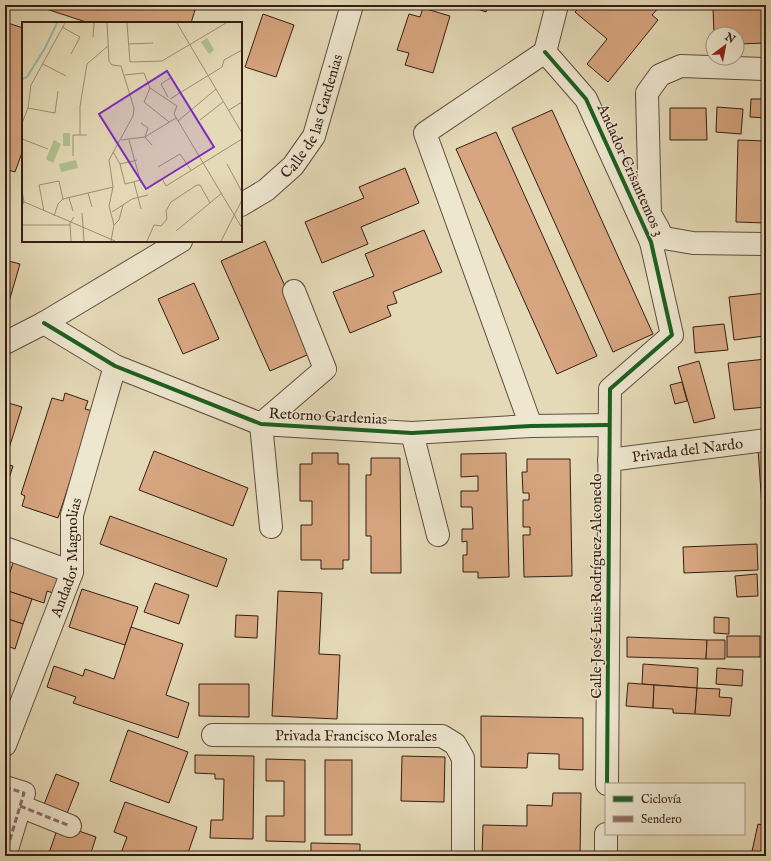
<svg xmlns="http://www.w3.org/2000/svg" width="771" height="861" font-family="'IM FELL English',serif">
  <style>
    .building { fill: #d7a680; stroke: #341c14 }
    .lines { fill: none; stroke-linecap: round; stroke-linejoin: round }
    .minor-casing { stroke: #604c3d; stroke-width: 24 }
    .minor { stroke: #eee7d0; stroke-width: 22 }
    .quiet { stroke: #8d6e63; stroke-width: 3; stroke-dasharray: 6 3; stroke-linecap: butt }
    .cycleway-casing { stroke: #eee7d0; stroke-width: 6 }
    .cycleway { stroke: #1b5e20; stroke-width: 4 }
    .labels { text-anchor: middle; stroke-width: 3; stroke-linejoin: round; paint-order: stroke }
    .street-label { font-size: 15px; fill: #341c14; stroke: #eee7d0 }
    .inset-river { fill: none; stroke: #96bbaf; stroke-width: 2 }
    .inset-road { fill: none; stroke: #9e8e76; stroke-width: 1 }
    .view { fill: #7b2cbf; fill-opacity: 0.15; stroke: #7b2cbf; stroke-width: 2 }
    .inset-edge { fill: none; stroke: #341c14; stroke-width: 2 }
  </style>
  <rect width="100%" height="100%" fill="#e5dab7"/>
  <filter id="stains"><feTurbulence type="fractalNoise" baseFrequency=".005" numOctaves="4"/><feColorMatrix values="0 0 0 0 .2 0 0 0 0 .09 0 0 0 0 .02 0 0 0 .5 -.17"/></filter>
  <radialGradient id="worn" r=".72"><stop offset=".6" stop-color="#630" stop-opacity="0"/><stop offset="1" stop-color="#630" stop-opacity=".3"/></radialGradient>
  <g class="building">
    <polygon points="34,5 178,5 195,10 191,23 89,23"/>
    <polygon points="466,5 489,5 486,12"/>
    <polygon points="581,5 662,5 661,6 660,6 652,15 658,20 608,82 587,64 607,39 575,12"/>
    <polygon points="766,7 766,43 737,44 737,34 714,34 713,8"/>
    <polygon points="423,8 450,16 433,73 405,65 409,53 397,50 409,14 420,17"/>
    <polygon points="263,14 294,25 276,77 245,67"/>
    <polygon points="5,22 23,28 23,150 15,172 5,169"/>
    <polygon points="751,99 766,99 766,133 765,133 766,118 750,117"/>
    <polygon points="717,107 743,109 741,134 716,132"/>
    <polygon points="670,108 706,108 707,140 670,140"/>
    <polygon points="552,110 653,334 613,352 512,128"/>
    <polygon points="496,132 597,356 557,374 456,149"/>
    <polygon points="738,140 766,141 766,223 736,222"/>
    <polygon points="405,168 419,203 361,227 368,244 322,263 305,222 364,198 359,187"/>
    <polygon points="424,230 442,272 393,292 397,303 387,306 391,316 350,333 333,292 374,276 365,254"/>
    <polygon points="265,241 314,352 270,371 221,261"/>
    <polygon points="5,260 20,264 6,312 5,312"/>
    <polygon points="194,283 219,339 183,354 158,299"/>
    <polygon points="766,293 766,355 764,336 734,340 729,297"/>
    <polygon points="724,324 728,350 695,353 693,327"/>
    <polygon points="766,359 766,407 734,410 728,363"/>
    <polygon points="699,361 715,418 694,423 678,367"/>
    <polygon points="682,382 687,401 675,404 670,385"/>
    <polygon points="65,393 88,401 85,409 93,411 58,518 22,506 25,496 21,494 52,398 63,401"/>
    <polygon points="5,402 22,407 5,461"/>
    <polygon points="766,448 766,522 763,522 758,449"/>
    <polygon points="154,451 248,488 233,526 139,490"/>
    <polygon points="312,453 338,453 338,464 349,464 349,560 343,560 343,569 321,569 321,560 301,560 301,525 312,525 312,501 300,501 300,464 312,464"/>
    <polygon points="506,453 509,577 478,578 478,572 463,572 463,555 467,555 467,541 462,542 462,529 473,529 472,507 461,507 461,491 478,491 478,476 461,477 461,454"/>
    <polygon points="371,458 400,458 401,573 371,573 371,536 366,536 366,475 371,475"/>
    <polygon points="527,459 570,459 572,576 524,577 523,535 530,535 530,527 523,527 523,500 529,500 529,493 523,493 522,472 527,472"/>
    <polygon points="5,464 13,466 5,491"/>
    <polygon points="110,516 227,559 217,587 100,544"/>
    <polygon points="757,544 758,570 684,573 683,547"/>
    <polygon points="15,557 63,574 56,594 47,591 44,603 5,590 5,587"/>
    <polygon points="757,574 758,596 737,597 735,576"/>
    <polygon points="155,583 189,595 179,624 144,612"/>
    <polygon points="82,589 138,607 125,645 69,627"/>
    <polygon points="5,590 32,599 23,624 5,618"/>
    <polygon points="278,591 322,593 319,654 340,655 337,719 272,716"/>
    <polygon points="236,615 258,616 257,638 235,637"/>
    <polygon points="714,617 729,618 729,634 714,633"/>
    <polygon points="5,618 23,624 15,649 5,645"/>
    <polygon points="131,627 183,644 166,695 189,703 178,738 73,703 76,697 47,687 54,666 83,676 85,669 114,679"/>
    <rect x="727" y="636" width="33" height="21"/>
    <polygon points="627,637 707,640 706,659 627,657"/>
    <polygon points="707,640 725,640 725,659 706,659"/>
    <polygon points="762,642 766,642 766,684"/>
    <polygon points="643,664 698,668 697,688 642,684"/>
    <polygon points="717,668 743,670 742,686 716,684"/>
    <polygon points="628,683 654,685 653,708 626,706"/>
    <polygon points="199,684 249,684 249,717 199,716"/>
    <polygon points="654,685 697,688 695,714 673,713 673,709 653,708"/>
    <polygon points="697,688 720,689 719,697 732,698 730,716 695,714"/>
    <polygon points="481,716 583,718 583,770 559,769 559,754 528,753 527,768 481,767"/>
    <polygon points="128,730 188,752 169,803 110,781"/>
    <polygon points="195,755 254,756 253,839 210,838 211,820 223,820 224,779 215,779 215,774 195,773"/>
    <polygon points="402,756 445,757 444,802 401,801"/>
    <polygon points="266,759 305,760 305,842 266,841 266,816 284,816 284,781 266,781"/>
    <rect x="325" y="760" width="27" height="75"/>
    <polygon points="56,774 79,783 66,816 43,807"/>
    <polygon points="553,793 581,793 580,856 482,856 483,825 527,826 527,805 552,806"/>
    <polygon points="125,802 197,827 187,856 120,856 127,837 114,832"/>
    <polygon points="59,824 96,837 90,856 48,856"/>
    <polygon points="758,824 766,826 766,856 751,856"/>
    <polygon points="311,843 360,844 360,856 311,856"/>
  </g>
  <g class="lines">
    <defs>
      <g id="minor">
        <polyline points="545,52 586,99 651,242 672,335 610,389 607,784"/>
        <polyline points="545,52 557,5"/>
        <path id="s1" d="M 241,205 L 266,190 L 293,166 L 314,136 L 352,5"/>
        <polyline points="659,230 650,214 647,93 660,75 681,66 766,69"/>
        <polyline points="651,242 664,238 693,243 766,244"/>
        <polyline points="44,323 115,366 261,424 412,433 531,426 609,425"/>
        <polyline points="5,343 44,323 181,241"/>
        <polyline points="531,426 425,133 545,52"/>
        <polyline points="412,433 438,535"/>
        <path id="s2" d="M 609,460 L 766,440"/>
        <polyline points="271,527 261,424 325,369 294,291"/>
        <polyline points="5,548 72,572"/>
        <path id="s3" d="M 213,735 L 442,736 L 455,744 L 463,758 L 463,856"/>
        <path id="s4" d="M 5,745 L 72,572 L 72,515 L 115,366"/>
        <polyline points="5,787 24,793 5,856"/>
        <polyline points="20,806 70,826"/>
        <polyline points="606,856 606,834"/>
      </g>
    </defs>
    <use href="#minor" class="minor-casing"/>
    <use href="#minor" class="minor"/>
    <g class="quiet">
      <polyline points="5,787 24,793 5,856"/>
      <polyline points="20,806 70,826"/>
    </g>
    <defs>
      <g id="cycleway">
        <polyline points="545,52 586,99 651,242 672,335 610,389 607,784"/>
        <polyline points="44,323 115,366 261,424 412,433 531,426 609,425"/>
      </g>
    </defs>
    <use href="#cycleway" class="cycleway-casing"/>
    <use href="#cycleway" class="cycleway"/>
  </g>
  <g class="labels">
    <g class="street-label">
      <text dy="5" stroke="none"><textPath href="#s1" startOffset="119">Calle de las Gardenias</textPath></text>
      <text transform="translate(631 170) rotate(66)" y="5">Andador Crisantemos 3</text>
      <text transform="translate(328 416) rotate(3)" y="5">Retorno Gardenias</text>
      <text dy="5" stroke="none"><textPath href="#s2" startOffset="79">Privada del Nardo</textPath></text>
      <text dy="5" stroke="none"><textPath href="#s4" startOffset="199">Andador Magnolias</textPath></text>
      <text transform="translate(596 586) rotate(-90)" y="5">Calle José Luis Rodríguez Alconedo</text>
      <text dy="5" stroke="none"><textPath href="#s3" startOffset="143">Privada Francisco Morales</textPath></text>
    </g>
  </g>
  <g transform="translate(22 22)">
    <rect width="220" height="220" fill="#e5dab7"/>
    <path d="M 185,16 L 192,28 L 187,32 L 179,20 ZM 41,111 L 48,111 L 48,124 L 41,124 ZM 32,118 L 39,122 L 31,141 L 24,137 Z" fill="#b0c192"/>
    <path d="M 54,138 L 56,146 L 39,150 L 37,142 Z" fill="#b0c192"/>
    <path class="inset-river" d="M 0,57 L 5,55 L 23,26 L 35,1"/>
    <path class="inset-road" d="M 85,1 L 87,39 L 90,43 L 99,44M 105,1 L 108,40M 155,1 L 220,111M 40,5 L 58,15 L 49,32M 71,15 L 72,1M 106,22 L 131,21M 108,40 L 140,39 L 204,1M 21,42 L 44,54M 103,53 L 122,51 L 128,66M 128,66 L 155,84 L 152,92 L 220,206M 128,66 L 122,80 L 147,100M 146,75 L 139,62 L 150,55M 148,77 L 200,45 L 202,38 L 220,28M 6,86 L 33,91 L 36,69M 207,88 L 220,80M 178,98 L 201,80M 156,99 L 194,67M 0,101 L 6,86 L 9,63 L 43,1M 119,101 L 126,106 L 123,115 L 130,123M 58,113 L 58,84 L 65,42 L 86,24M 0,117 L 26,127M 99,118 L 123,115 L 154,96M 107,118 L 119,161M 91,130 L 98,142 L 103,162 L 119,158M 51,134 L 51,113 L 65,113M 98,142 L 115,138M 205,142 L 220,170M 136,145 L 158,132 L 169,148M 141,158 L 144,164 L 220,117M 112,160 L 119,187M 0,168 L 2,180 L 0,184M 66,171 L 70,185M 47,176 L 51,189M 0,179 L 93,219M 22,189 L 17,163 L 37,159 L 41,177M 90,190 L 110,177 L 126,173M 60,191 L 62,219M 32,194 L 36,182 L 41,177 L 91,165M 0,203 L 48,203M 92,203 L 97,198 L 101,183M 154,209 L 200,171M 49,219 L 48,201 L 52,195M 89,219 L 92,203 L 87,184 L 91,165 L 87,138 L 111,94 L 112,86 L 99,44M 125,219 L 132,203 L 139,204 L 145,197 L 144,189 L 149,180 L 175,163 L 178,163 L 188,181M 199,219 L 220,178"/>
    <path class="view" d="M 145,49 L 192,125 L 124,167 L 77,92 Z"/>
    <rect width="220" height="220" class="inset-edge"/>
  </g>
  <rect width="771" height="861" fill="none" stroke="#e5dab7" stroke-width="20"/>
  <rect x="6" y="6" width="759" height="849" fill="none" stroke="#341c14" stroke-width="2"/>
  <rect x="10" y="10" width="751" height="841" fill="none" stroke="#341c14"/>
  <rect x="605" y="783" width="140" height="52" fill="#eee7d0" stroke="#a49685"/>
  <rect x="613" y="796" width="20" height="6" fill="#1b5e20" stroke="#a49685"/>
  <text x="641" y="803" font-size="12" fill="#341c14">Ciclovía</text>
  <rect x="613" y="816" width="20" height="6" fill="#8d6e63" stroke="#a49685"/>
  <text x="641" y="823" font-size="12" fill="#341c14">Sendero</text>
  <g transform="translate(725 46) rotate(32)"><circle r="19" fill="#eee7d0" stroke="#a49685"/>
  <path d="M0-3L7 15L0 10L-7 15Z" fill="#8f2418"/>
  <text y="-6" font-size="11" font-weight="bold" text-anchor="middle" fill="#341c14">N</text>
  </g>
  <rect width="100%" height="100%" filter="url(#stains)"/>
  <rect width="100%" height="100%" fill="url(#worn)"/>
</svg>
